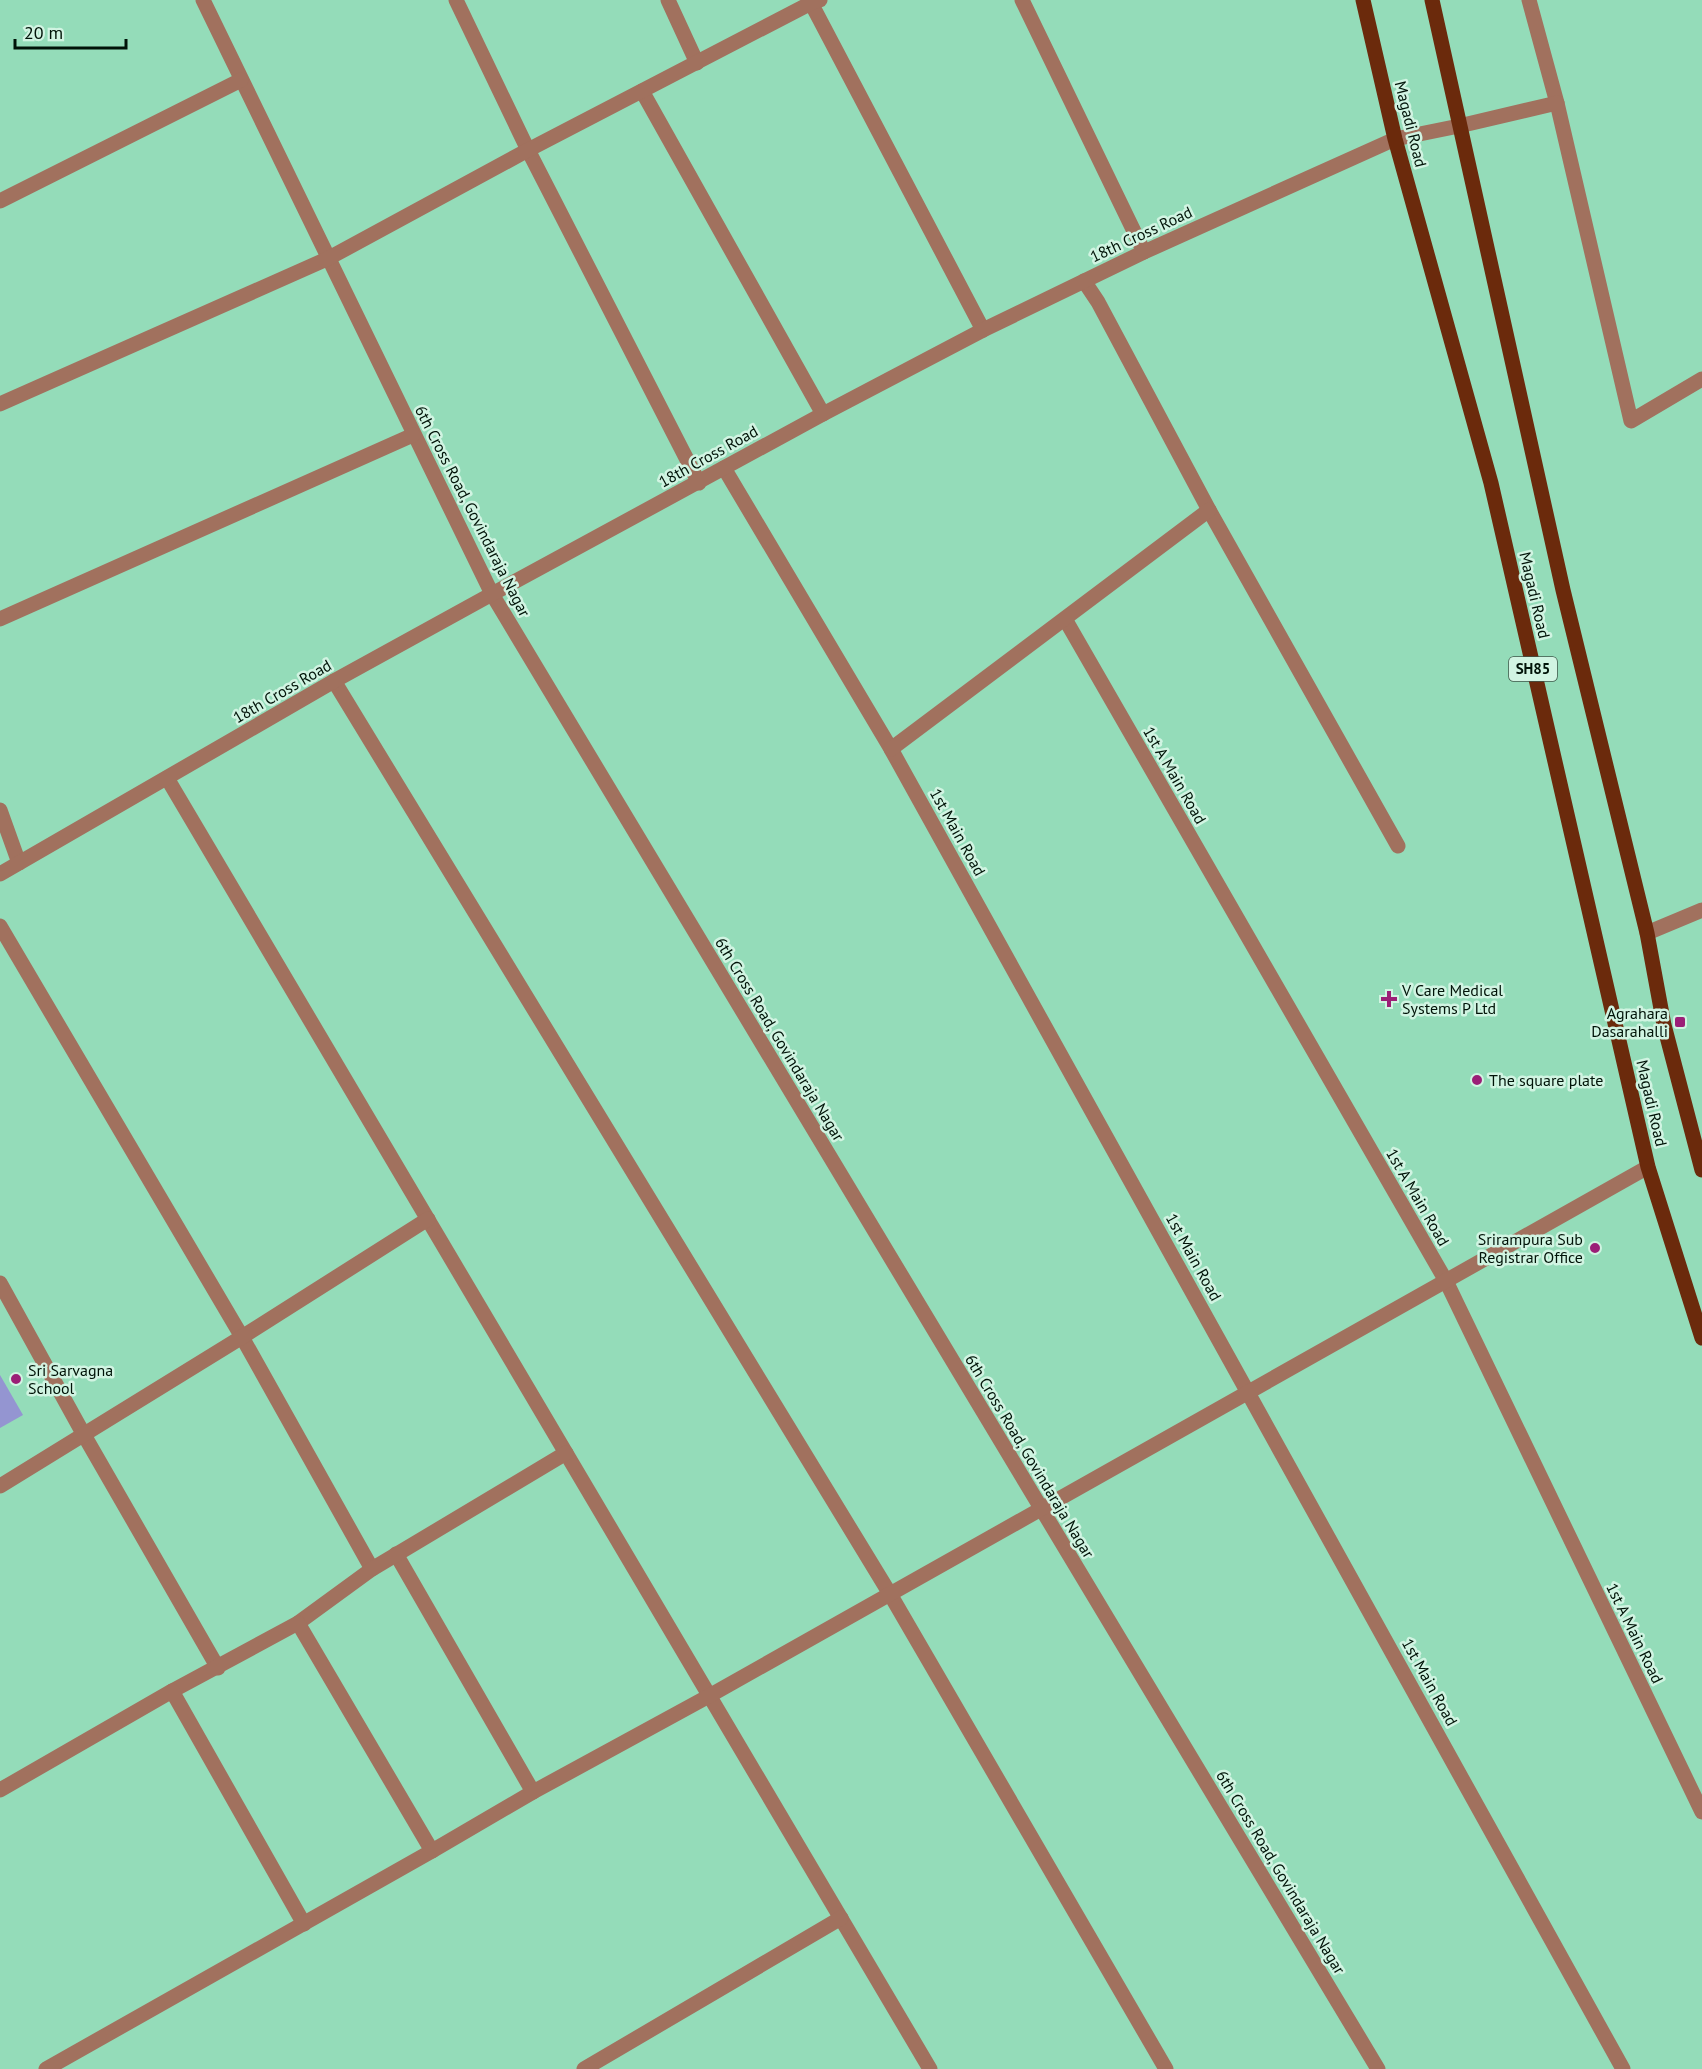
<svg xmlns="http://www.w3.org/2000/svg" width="1702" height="2069" font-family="'PT Sans',sans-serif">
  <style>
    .green { fill: #9495d1 }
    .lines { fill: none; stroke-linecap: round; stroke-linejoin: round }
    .service { stroke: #a1715e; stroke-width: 15 }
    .minor { stroke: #a1715e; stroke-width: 15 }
    .tertiary { stroke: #a1715e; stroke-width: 15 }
    .primary { stroke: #6b2a0c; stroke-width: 15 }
    .poi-dot { fill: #9b1f77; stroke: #d1f4e2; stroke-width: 2 }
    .labels { text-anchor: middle; stroke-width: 5; stroke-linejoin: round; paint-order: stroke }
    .shield { fill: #d1f4e2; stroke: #3f5649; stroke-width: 1.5 }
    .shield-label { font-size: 15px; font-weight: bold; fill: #001308 }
    .street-label { font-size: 16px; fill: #001308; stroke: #d1f4e2 }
    .poi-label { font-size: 16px; fill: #001308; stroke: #d1f4e2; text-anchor: start }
  </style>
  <rect width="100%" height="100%" fill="#94dcb9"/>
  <polygon class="green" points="0,1375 23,1415 0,1428"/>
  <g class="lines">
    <g class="service">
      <polyline points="1529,0 1557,103"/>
      <polyline points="1459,126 1557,103 1631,421 1702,379"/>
      <polyline points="1084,281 1098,302 1209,510 1398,846"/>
    </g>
    <g class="minor">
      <polyline points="203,0 492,594 1378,2069"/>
      <polyline points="456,0 528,150 699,483"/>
      <polyline points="668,0 697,63"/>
      <polyline points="1022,0 1144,252"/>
      <polyline points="811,3 983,330"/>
      <polyline points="642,91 823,414"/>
      <polyline points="0,201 241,80"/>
      <polyline points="0,404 327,259 528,150 811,3 820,0"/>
      <polyline points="724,468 891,749 1623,2069"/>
      <polyline points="0,619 413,435"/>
      <polyline points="1065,619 1446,1281 1702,1812"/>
      <polyline points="334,681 890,1594 1166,2069"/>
      <polyline points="891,749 1209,510"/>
      <polyline points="167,778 930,2069"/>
      <polyline points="0,810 19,863"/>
      <polyline points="0,926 242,1337 372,1569"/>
      <polyline points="1647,933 1702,910"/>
      <polyline points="0,1283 84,1435 218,1668"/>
      <polyline points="0,1486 242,1337 428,1219"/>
      <polyline points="396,1554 533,1792"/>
      <polyline points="298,1623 372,1569 566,1453"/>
      <polyline points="172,1691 298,1623 432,1851"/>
      <polyline points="0,1790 172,1691 304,1924"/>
      <polyline points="584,2069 841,1918"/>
    </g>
    <g class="tertiary">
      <polyline points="0,874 334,681 492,594 823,414 983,330 1144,252 1395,139 1459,126"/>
      <polyline points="46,2069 432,1851 533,1792 709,1696 1648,1167"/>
    </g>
    <g class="primary">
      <polyline points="1363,0 1395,139 1491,483 1648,1167 1702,1338"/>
      <polyline points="1432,0 1563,590 1647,933 1664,1025 1702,1170"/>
    </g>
  </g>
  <g class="poi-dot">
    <path d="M1386 990h6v6h6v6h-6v6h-6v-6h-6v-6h6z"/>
    <rect x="1674" y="1016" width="12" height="12" rx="3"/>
    <circle cx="1477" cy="1080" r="6"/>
    <circle cx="1595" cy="1248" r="6"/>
    <circle cx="16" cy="1379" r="6"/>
  </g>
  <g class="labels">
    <rect class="shield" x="1509" y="657" width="48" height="24" rx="4.5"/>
    <g class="shield-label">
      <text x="1533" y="674">SH85</text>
    </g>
    <g class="street-label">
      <text transform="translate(1411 124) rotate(76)" y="6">Magadi Road</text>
      <text transform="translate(1141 234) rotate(-25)" y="6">18th Cross Road</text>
      <text transform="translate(708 456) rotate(-29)" y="6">18th Cross Road</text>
      <text transform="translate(473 511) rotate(63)" y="6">6th Cross Road, Govindaraja Nagar</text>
      <text transform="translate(1535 595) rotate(77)" y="6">Magadi Road</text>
      <text transform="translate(282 691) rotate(-30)" y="6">18th Cross Road</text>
      <text transform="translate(1175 775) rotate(60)" y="6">1st A Main Road</text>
      <text transform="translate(958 832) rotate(61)" y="6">1st Main Road</text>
      <text transform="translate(780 1039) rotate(59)" y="6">6th Cross Road, Govindaraja Nagar</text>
      <text transform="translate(1652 1103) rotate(77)" y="6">Magadi Road</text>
      <text transform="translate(1418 1197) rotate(60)" y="6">1st A Main Road</text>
      <text transform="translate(1194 1257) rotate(61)" y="6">1st Main Road</text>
      <text transform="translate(1030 1456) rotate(59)" y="6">6th Cross Road, Govindaraja Nagar</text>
      <text transform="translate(1635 1633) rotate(64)" y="6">1st A Main Road</text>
      <text transform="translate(1430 1682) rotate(61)" y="6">1st Main Road</text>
      <text transform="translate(1281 1872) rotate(59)" y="6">6th Cross Road, Govindaraja Nagar</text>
    </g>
    <g class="poi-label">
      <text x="1402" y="996">V Care Medical<tspan x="1402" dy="18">Systems P Ltd</tspan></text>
      <text x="1668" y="1019" text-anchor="end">Agrahara<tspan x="1668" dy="18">Dasarahalli</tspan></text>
      <text x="1489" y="1086">The square plate</text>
      <text x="1583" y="1245" text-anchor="end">Srirampura Sub<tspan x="1583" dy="18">Registrar Office</tspan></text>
      <text x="28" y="1376">Sri Sarvagna<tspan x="28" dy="18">School</tspan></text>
    </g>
  </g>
  <path d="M15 39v9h111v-9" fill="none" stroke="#001308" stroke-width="3"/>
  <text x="24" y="39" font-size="18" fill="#001308" stroke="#d1f4e2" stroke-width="4.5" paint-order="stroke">20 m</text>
</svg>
